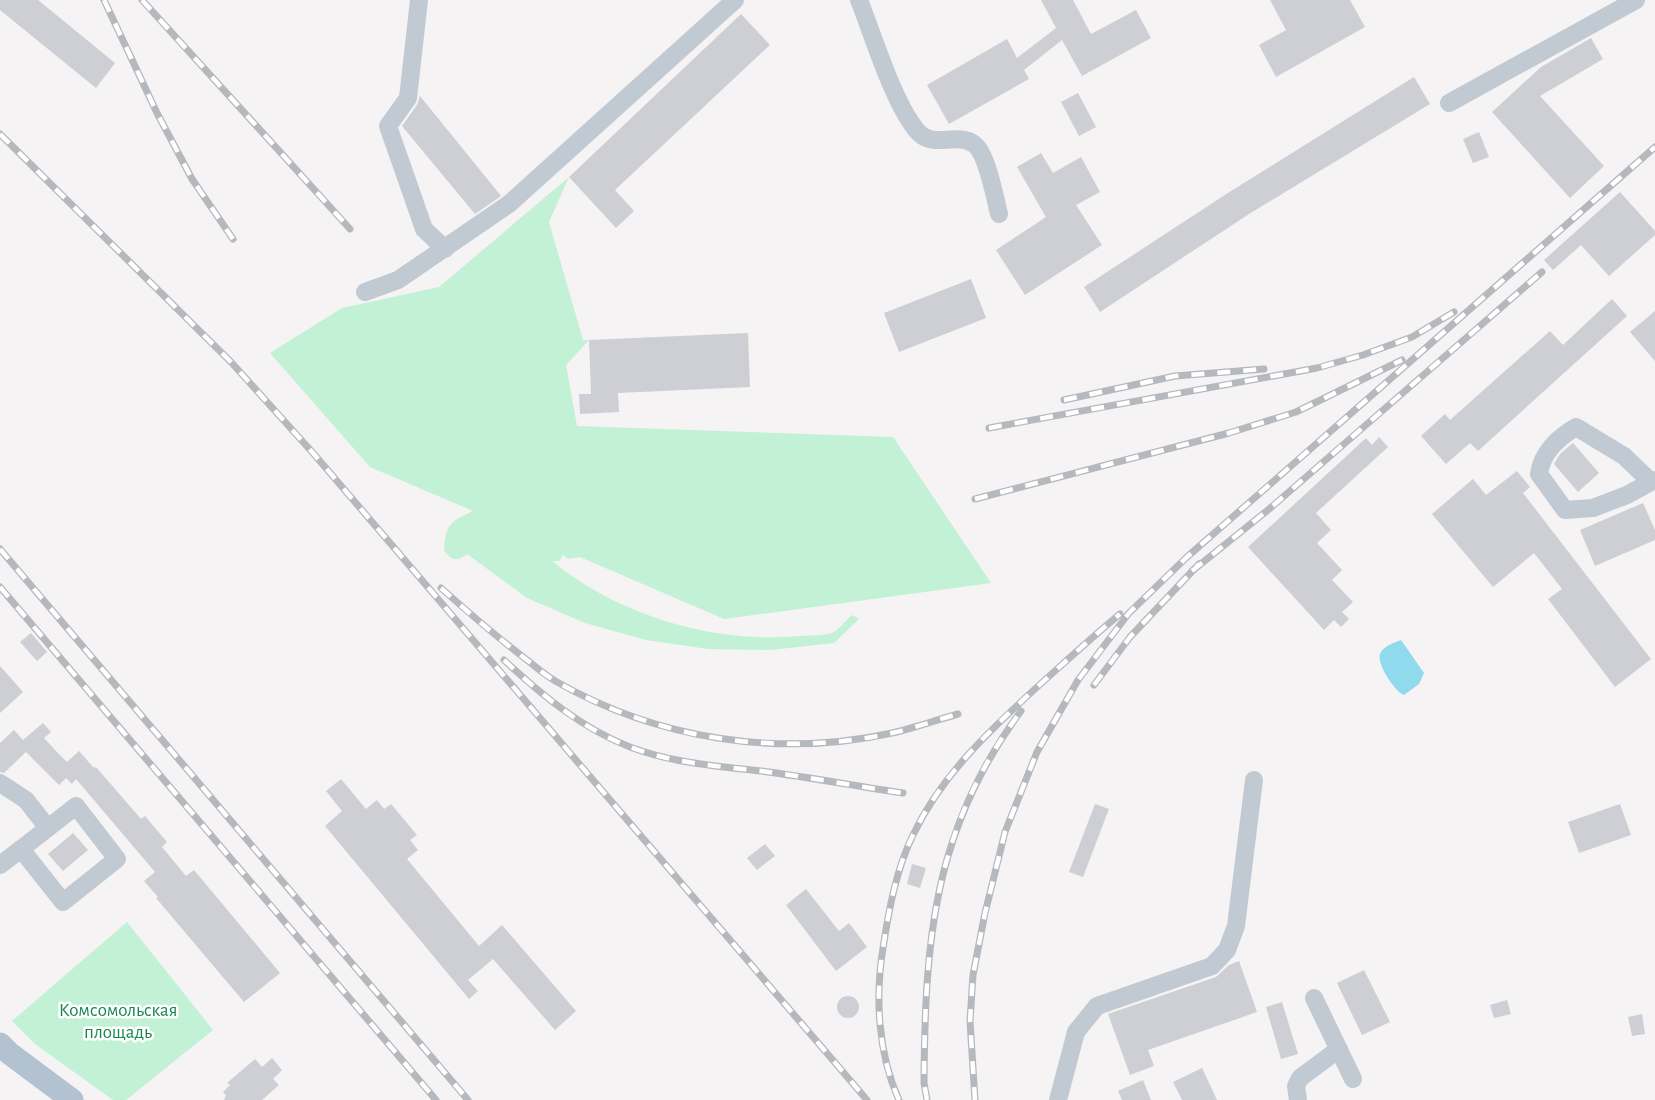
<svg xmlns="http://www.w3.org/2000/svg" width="1655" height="1100" font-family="'Alegreya Sans',sans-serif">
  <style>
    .green { fill: #c3f1d5 }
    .water { fill: #90daee }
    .building { fill: #cdcfd5 }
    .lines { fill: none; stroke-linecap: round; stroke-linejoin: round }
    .minor { stroke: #c1cad2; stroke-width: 18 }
    .major { stroke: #b3c2d1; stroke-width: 23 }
    .rail-casing { stroke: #b5b8bd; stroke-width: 7 }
    .rail { stroke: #fff; stroke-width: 4.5; stroke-dasharray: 13; stroke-linecap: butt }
    .labels { text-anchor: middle; stroke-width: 5; stroke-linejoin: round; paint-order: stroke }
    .park-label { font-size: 19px; fill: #17864f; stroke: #fff }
  </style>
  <rect width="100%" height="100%" fill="#f5f3f3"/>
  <g class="green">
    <path d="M 569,177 L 549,222 L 583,340 L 589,340 L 566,365 L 577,426 L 893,437 L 991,583 L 724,619 L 580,557 L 568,559 L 563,555 L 559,561 L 552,561 C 619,616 714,644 800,636 C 809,635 823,636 832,633 C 839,630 846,620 852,615 L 859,619 L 834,643 L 771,650 L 708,649 L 646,640 L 585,623 L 527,598 L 467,554 C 458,562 451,561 444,550 C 446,522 451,522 473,511 L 370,467 L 270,353 L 342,308 L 439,287 Z"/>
    <polygon points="127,922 213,1030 126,1100 113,1100 35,1044 12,1021"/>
  </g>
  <path class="water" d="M 1401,640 L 1424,673 L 1419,684 L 1404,695 C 1395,692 1374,661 1381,652 C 1384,646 1396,642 1401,640 Z"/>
  <g class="building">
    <polygon points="0,0 38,0 115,63 96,88 0,10"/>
    <polygon points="1041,0 1073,0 1091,34 1136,10 1151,38 1082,76 1062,40 1024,70 1029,79 949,124 927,85 1007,39 1017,58 1056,28"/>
    <polygon points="1270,0 1350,0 1365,27 1276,77 1259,45 1286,30"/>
    <polygon points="741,14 770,45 615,190 634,211 616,228 569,177"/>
    <polygon points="1591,38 1603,59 1540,96 1604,166 1570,198 1492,112 1541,67"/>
    <polygon points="1414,77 1430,104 1249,214 1100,312 1084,287 1231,191"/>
    <polygon points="1078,93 1096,127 1079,136 1061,102"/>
    <polygon points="420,96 501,196 475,214 402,126 417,105"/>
    <polygon points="1479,132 1489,157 1473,163 1463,139"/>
    <polygon points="1041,153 1053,173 1081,157 1100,192 1076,205 1102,245 1025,295 996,250 1046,217 1017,167"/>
    <polygon points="1620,192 1655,231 1655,235 1609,276 1581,245 1553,270 1544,260"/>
    <polygon points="971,279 986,318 899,352 884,313"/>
    <polygon points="1612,299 1627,316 1478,451 1470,443 1446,464 1421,436 1445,414 1450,420 1550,331 1563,345"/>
    <polygon points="1655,311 1655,361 1630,332"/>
    <polygon points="748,333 750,387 618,393 619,412 580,414 579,394 591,394 589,340"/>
    <polygon points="1379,437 1388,447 1316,513 1331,530 1317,543 1342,570 1332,580 1353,602 1342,612 1349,619 1341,627 1334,620 1324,630 1248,547 1366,438 1372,445"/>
    <polygon points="1573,443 1599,473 1578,492 1554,464 1560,454"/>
    <polygon points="1517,471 1530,487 1523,493 1651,659 1615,687 1548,599 1562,589 1534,553 1493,587 1432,514 1473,479 1486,495"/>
    <polygon points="1643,503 1655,530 1655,540 1595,566 1580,530"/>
    <polygon points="31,633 47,652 37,661 20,642"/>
    <polygon points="0,666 23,692 0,713"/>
    <polygon points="43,723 51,732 44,738 56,751 67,762 79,751 94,768 96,767 141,819 145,816 167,842 162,847 186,876 194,870 280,973 244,1002 156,898 158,897 144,881 155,872 76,779 72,784 66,778 59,785 26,752 4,773 0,772 0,743 14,730 23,740"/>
    <polygon points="341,779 366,809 377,800 384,809 391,804 417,835 410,840 418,850 407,859 479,946 502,925 576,1011 555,1030 493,959 468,980 478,991 469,999 325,826 342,811 326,791"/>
    <polygon points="1095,804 1109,809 1083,877 1069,872"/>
    <polygon points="1620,804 1631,835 1579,853 1568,822"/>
    <polygon points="73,833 88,850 63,871 48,854"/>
    <polygon points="765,844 775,856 757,870 747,858"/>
    <polygon points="912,864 926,868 920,888 907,884"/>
    <polygon points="806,889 839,931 849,923 867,947 836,971 786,905"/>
    <polygon points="1239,961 1257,1012 1148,1050 1154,1066 1130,1075 1108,1014 1216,977 1229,965"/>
    <polygon points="1364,970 1390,1022 1362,1035 1337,983"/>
    <circle cx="848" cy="1007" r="11"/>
    <polygon points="1507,1000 1511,1014 1494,1018 1490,1005"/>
    <polygon points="1282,1002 1298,1054 1281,1059 1266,1007"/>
    <polygon points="1642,1014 1645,1034 1632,1036 1628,1017"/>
    <polygon points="272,1058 282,1070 273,1079 279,1085 262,1100 224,1100 226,1095 223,1092 230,1085 227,1083 255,1059 262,1067"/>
    <polygon points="1202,1068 1217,1100 1182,1100 1173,1082"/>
    <polygon points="1143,1080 1151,1100 1122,1100 1118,1091"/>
  </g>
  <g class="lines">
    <g class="minor">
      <polyline points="419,0 408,98 388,126 424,229 445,249"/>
      <path d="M 859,0 C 873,35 894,105 918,132 C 934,149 957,132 974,144 C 987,153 995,198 999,214"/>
      <polyline points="1449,103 1636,0"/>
      <polyline points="365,292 398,280 509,204 735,0"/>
      <path d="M 1651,482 L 1624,456 L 1576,427 C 1558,438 1542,452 1539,474 L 1565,510 L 1593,508 L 1627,495 L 1651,482 L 1655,480"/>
      <polyline points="0,783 26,800 48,828"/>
      <polygon points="76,806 117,859 63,902 21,849"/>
      <polyline points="0,865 21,849"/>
      <polyline points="1314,998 1353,1079"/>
      <polyline points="1058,1100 1076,1032 1097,1006 1212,966 1227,950 1236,926 1254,780"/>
      <polyline points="1298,1100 1296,1086 1300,1078 1339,1049"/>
    </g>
    <polyline class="major" points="0,1044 9,1053 72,1100"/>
    <defs>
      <g id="rail">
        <polyline points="104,0 157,113 192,179 233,239"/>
        <polyline points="142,0 350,229"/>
        <polyline points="0,134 231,362 313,453 867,1100"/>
        <polyline points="1064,400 1175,376 1264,369"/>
        <polyline points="989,428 1317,368 1363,355 1412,337 1454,312"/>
        <polyline points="975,499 1229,433 1296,412 1402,360"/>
        <polyline points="0,549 468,1100"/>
        <polyline points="1192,571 1268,510 1542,272"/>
        <polyline points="0,587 436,1100"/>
        <path d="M 441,588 C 469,613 497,637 527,660 C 536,667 546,676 557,682 C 657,739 778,758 892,733 C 914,728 936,720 958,714"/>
        <path d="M 504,660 C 542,695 581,728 630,747 C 672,763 716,766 761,771 C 808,777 855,786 903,793"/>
        <polyline points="1094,685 1130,637 1199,564"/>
        <path d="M 899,1100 C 878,1054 875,997 883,948 C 889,909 896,870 913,835 C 941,776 988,732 1036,688 C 1064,663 1091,638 1120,614"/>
        <path d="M 927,1100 L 924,1083 C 925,941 933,829 1021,711"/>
        <polyline points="975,1100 970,1021 973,975 985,913 1005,832 1037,752 1078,680 1129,613 1187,557 1655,147"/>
      </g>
    </defs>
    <use href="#rail" class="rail-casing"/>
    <use href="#rail" class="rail"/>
  </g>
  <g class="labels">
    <g class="park-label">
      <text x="118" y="1016">Комсомольская<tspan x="118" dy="22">площадь</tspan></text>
    </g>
  </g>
</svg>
